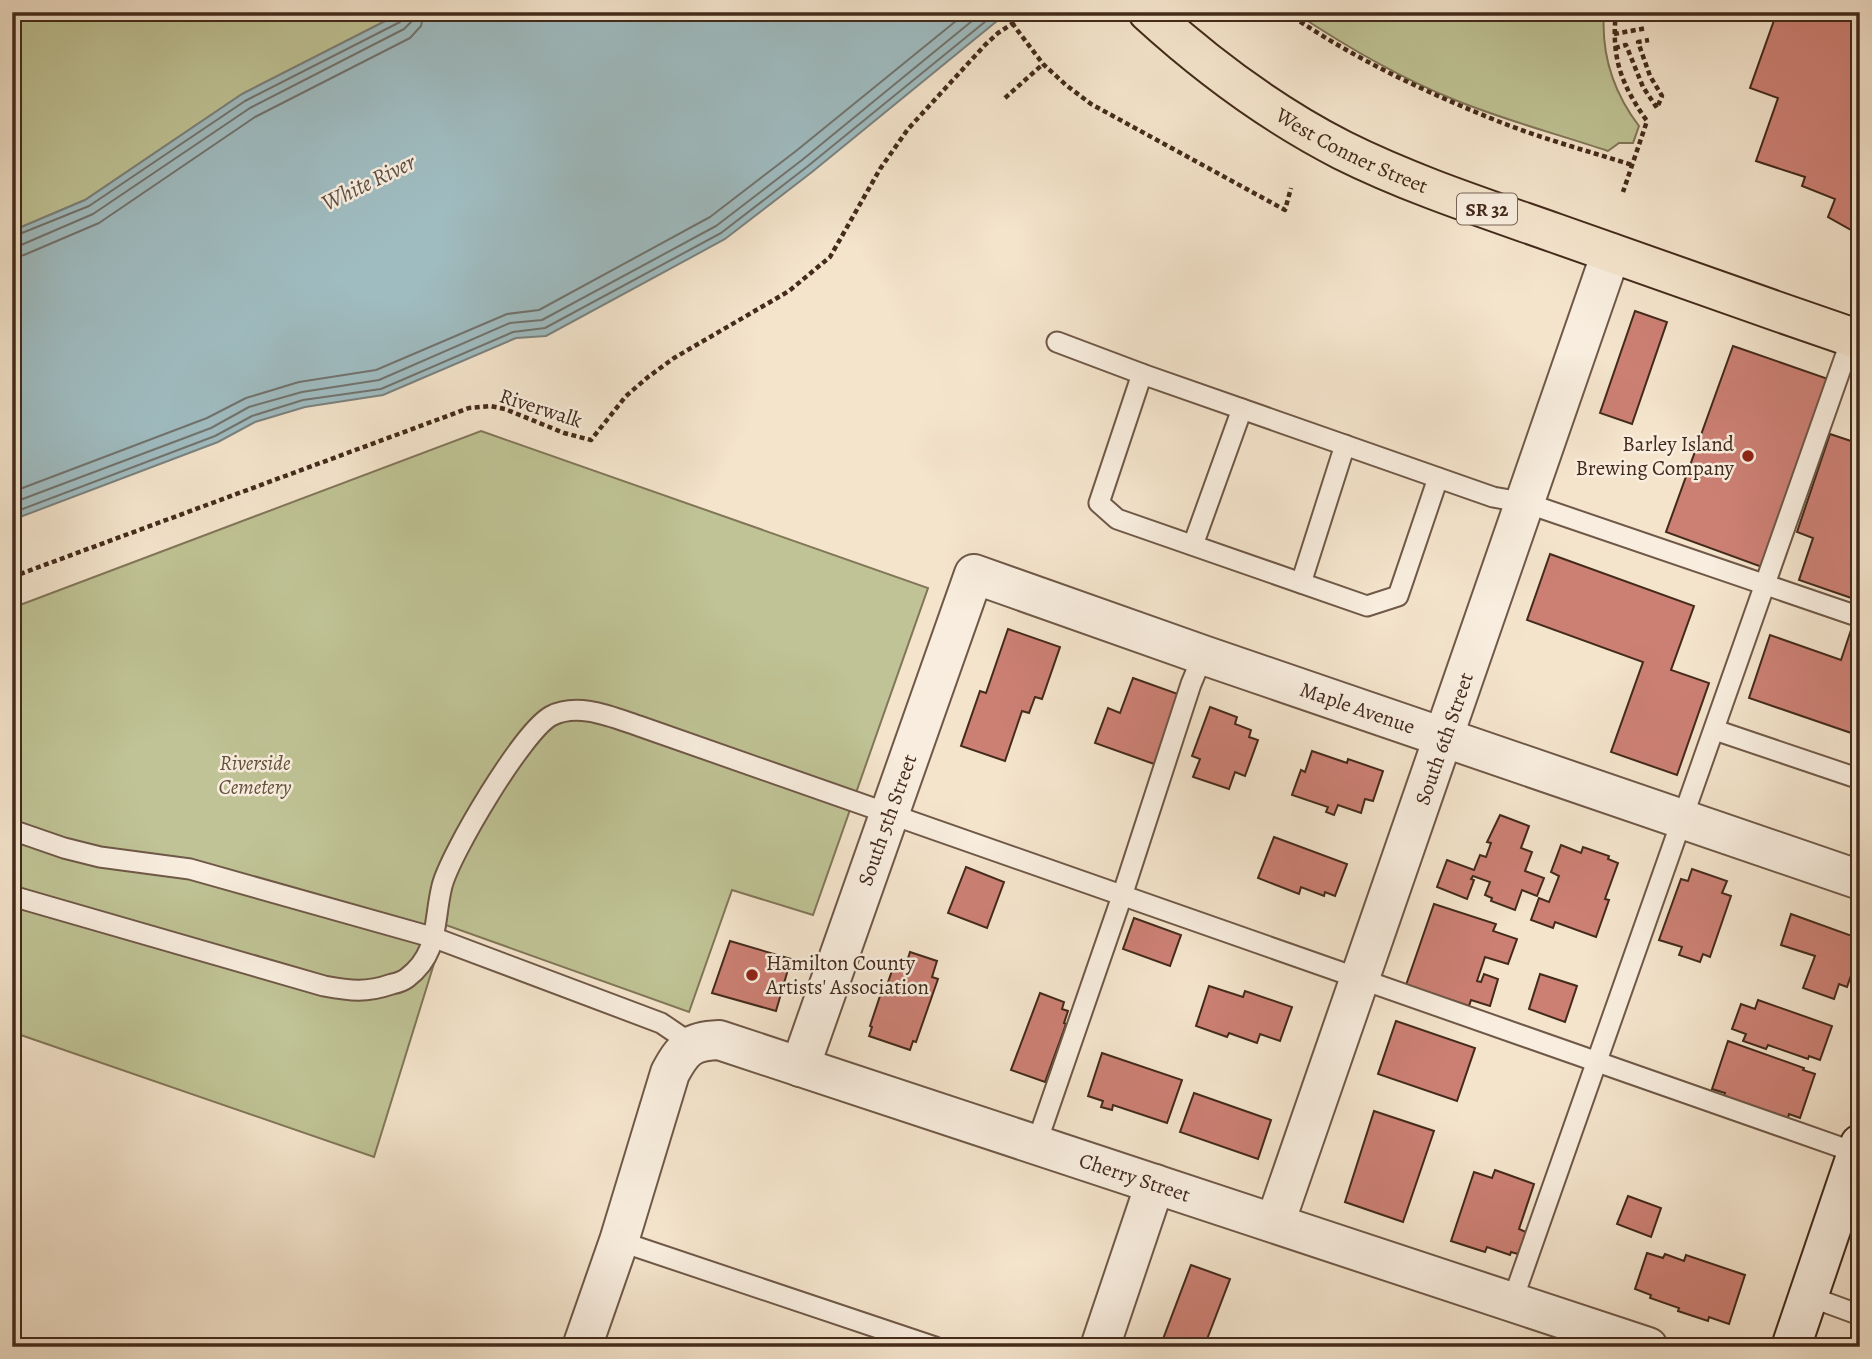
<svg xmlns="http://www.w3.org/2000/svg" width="1872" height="1359" font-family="Alegreya,serif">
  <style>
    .green { fill: #bfc395; stroke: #817658; stroke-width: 2 }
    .water { fill: #9fbcc1; stroke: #7a827f; stroke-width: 2 }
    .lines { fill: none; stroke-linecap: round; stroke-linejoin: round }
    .shore { stroke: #71736e; stroke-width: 2 }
    .building { fill: #cc8074; stroke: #432a1b; stroke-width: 2 }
    .lane-casing { stroke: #6f5847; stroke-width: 23 }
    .street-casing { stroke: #6f5847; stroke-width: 42 }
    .secondary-casing { stroke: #432a1b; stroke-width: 42 }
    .primary-casing { stroke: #432a1b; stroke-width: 42 }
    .path { stroke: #432a1b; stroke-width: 4.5; stroke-dasharray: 5 3.5; stroke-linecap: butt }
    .lane { stroke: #f8edde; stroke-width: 19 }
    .street { stroke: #f8edde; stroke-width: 38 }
    .secondary { stroke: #f8edde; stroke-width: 38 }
    .primary { stroke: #f4e4cc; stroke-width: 38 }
    .poi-dot { fill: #8f2418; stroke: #f8edde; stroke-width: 2.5 }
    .labels { text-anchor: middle; stroke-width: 5; stroke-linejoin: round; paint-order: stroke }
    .shield { fill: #f8edde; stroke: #796456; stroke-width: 2 }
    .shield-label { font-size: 19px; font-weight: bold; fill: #432a1b }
    .street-label { font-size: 21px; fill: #432a1b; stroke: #f8edde }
    .poi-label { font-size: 21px; fill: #432a1b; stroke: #f8edde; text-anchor: end }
    .park-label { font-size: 21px; font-style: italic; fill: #62503a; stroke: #f8edde }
    .water-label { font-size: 23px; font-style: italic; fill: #5a4e44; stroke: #f8edde }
  </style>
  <rect width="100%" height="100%" fill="#f4e4cc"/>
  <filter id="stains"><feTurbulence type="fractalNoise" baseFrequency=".00286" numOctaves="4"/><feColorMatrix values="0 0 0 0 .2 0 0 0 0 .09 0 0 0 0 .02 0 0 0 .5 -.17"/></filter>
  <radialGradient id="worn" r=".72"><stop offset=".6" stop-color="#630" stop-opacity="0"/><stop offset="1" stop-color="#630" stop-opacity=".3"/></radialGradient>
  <g class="green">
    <polygon points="12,12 403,12 242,94 85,200 12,231"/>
    <path d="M 1294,12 L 1604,12 C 1601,54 1614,93 1639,126 L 1633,143 L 1619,143 L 1608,151 C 1557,134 1504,120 1455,100 C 1398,77 1345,46 1294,12 Z"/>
    <polygon points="481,431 928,588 813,915 732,890 689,1012 446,925 374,1157 12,1032 12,608"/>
  </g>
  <polygon class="water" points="403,12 1008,12 812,172 725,239 546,336 516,338 383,395 305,407 255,422 218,442 12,520 12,231 85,200 242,94"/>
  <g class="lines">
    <g class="shore">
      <polyline points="12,237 89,206 245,101 400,22 404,12"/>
      <polyline points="12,246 21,245 93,214 250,108 404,29 411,22 413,12"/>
      <polyline points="12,257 24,255 99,223 255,117 410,38 421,26 424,12"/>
      <polyline points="12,492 207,418 246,398 299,382 376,370 507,314 539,310 710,217 796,151 967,12"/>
      <polyline points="12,503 211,428 249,407 302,392 379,380 510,323 542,320 716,226 802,160 983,12"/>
      <polyline points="12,513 215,436 252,416 303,400 381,389 513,332 545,328 721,233 808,166 997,12"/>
    </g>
  </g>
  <g class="building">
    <polygon points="1777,12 1860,12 1860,235 1828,217 1835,199 1802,186 1805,177 1756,161 1778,98 1750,88"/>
    <polygon points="1635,311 1667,322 1632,424 1600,413"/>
    <polygon points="1733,346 1831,380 1762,567 1666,532"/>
    <polygon points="1830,434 1860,444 1860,601 1799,580 1813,538 1797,532"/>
    <polygon points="1550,554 1694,606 1671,670 1709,683 1677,775 1611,752 1643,662 1527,620"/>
    <polygon points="1852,627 1860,630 1860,736 1749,698 1770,635 1841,660"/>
    <polygon points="1008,629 1060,647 1042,699 1035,697 1029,713 1022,711 1005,761 961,746 980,691 986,693"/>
    <polygon points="1133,678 1178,694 1154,764 1095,743 1108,708 1120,713"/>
    <polygon points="1210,707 1237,717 1235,724 1251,730 1249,737 1258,740 1245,776 1235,772 1229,789 1193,777 1200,759 1192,756"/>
    <polygon points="1312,751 1347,763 1348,759 1383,771 1373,801 1365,799 1361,813 1338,805 1334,815 1326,812 1328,807 1292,795 1301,770 1305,772"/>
    <polygon points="1500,815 1529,826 1521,848 1532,852 1525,871 1544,878 1537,896 1522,890 1515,910 1491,901 1492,898 1485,895 1490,882 1473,876 1471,879 1474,880 1467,899 1437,887 1447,860 1474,870 1480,855 1486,857 1491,843 1487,842"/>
    <polygon points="1274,837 1347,864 1335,896 1325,892 1324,896 1301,887 1299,894 1258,878"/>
    <polygon points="1561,845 1581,853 1583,847 1609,856 1608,859 1618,863 1605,899 1609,900 1596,937 1555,922 1553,928 1531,920 1539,898 1549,902 1559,876 1551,872"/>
    <polygon points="966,867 1004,882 987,928 948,913"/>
    <polygon points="1692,869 1727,881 1722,893 1731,896 1710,957 1703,954 1700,962 1679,955 1682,947 1659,940 1681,879 1688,881"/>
    <polygon points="1434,904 1496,924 1493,931 1517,939 1508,964 1485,957 1477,981 1481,982 1484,974 1498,979 1490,1006 1471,1000 1469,1006 1406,985"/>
    <polygon points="1791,914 1855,937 1851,949 1859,952 1847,987 1839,984 1834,999 1803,988 1815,956 1781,945"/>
    <polygon points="1134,918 1181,935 1170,966 1123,949"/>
    <polygon points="730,941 791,959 776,1011 712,993"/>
    <polygon points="910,952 937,961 932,977 938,979 916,1042 913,1041 910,1050 869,1036 872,1027 870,1026 883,987 886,988 894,965 905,968"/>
    <polygon points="1540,974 1577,986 1565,1022 1529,1009"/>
    <polygon points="1209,986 1243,997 1245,991 1292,1007 1280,1041 1260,1034 1257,1043 1229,1033 1227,1037 1196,1026"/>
    <polygon points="1040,993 1064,1002 1062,1009 1068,1011 1064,1023 1066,1024 1045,1082 1011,1070"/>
    <polygon points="1758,1000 1832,1026 1820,1060 1809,1056 1808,1059 1768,1045 1766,1049 1743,1041 1746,1034 1732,1029 1741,1004 1755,1009"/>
    <polygon points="1396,1021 1475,1048 1457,1101 1378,1074"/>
    <polygon points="1728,1041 1804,1068 1803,1070 1815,1074 1800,1118 1789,1114 1788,1118 1724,1096 1725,1093 1712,1089"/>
    <polygon points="1102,1053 1182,1080 1167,1123 1113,1105 1112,1110 1101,1107 1103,1101 1088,1096"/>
    <polygon points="1194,1093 1271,1120 1258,1159 1180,1132"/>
    <polygon points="1374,1111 1434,1131 1403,1222 1345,1202"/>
    <polygon points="1495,1170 1534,1184 1519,1229 1526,1232 1518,1254 1511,1252 1510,1255 1487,1247 1485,1252 1451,1241 1474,1172 1492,1178"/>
    <polygon points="1628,1196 1661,1208 1651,1237 1617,1224"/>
    <polygon points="1647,1253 1663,1258 1665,1254 1684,1261 1686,1255 1745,1275 1729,1324 1709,1317 1708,1321 1678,1311 1679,1308 1650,1298 1651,1295 1635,1289"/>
    <polygon points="1191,1265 1230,1279 1204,1347 1160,1347"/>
  </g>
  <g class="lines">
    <defs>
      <g id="lane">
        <polyline points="1057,342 1142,374 1493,497 1526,503 1860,617"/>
        <polyline points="1142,374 1099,503 1117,519 1367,606 1398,596 1438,478"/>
        <polyline points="1193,545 1242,409"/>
        <polyline points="1301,583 1345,445"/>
        <polyline points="1715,730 1860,779"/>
        <polyline points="12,830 64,848 100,857 190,869 435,938 661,1023 692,1044"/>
        <path d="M 12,896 L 324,986 C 351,991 366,993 392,984 C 397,983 403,981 407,978 C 440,953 433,922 442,886 C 450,854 523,731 551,716 C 578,702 612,717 639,726 L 1857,1153"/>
        <polyline points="1036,1145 1122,896 1191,684 1203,655"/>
        <polyline points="619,1241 935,1347"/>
        <polyline points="1808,1296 1860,1315"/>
        <polyline points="1512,1302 1852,337"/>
      </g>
      <g id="street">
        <path id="s1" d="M 800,1067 L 974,574 L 1203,655 L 1860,880"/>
        <path id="s2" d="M 1275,1223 C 1389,901 1500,577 1611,253"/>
        <path id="s3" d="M 582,1347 L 619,1241 L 670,1073 C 683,1049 690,1041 719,1040 L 1648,1347"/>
        <polyline points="1100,1347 1155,1184"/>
      </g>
      <polyline id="secondary" points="1791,1347 1860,1144"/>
      <g id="primary">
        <path id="s4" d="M 1148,12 C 1206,65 1272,114 1342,150 C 1410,184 1484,208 1555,233 C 1656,269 1758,305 1860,340"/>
      </g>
    </defs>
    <use href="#lane" class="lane-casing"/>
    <use href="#street" class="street-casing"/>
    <use href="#secondary" class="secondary-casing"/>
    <use href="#primary" class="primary-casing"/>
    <g class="path">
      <path d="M 1286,12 C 1352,58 1425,92 1500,122 C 1543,139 1588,151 1632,165"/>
      <path d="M 1616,12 C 1611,58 1621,84 1647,121 L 1623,192"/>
      <polyline points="1615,16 1646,16"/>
      <polyline points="1012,23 1043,64 1066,85 1091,104 1285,210 1291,188"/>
      <polyline points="1614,34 1647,28"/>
      <polyline points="1615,48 1626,45 1643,87 1657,108 1662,96 1650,76 1638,42 1649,40"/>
      <polyline points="1005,98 1043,64"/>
      <polyline points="12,577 469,408 490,406 505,409 564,433 591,440 626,396 648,377 674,358 789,291 830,257 880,169 908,129 985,45 998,33 1030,12"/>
    </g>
    <use href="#lane" class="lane"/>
    <use href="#street" class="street"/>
    <use href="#secondary" class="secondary"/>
    <use href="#primary" class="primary"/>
  </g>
  <g class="poi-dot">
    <circle cx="1748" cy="456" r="7"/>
    <circle cx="752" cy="975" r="7"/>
  </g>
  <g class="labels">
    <rect class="shield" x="1457" y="193.5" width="60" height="31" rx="5"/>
    <g class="shield-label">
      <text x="1487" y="216">SR 32</text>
    </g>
    <g class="street-label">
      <text dy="7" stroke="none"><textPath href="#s4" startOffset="248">West Conner Street</textPath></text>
      <text transform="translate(541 408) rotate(18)" y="7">Riverwalk</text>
      <text dy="7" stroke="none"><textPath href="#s1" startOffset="929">Maple Avenue</textPath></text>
      <text dy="7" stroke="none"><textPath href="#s2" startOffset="513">South 6th Street</textPath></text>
      <text dy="7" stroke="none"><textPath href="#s1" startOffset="262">South 5th Street</textPath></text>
      <text dy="7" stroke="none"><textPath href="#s3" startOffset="789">Cherry Street</textPath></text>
    </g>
    <g class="poi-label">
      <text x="1734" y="451">Barley Island<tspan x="1734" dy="24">Brewing Company</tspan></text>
      <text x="766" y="970" text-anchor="start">Hamilton County<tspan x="766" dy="24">Artists' Association</tspan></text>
    </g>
    <g class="park-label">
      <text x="255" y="770">Riverside<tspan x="255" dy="24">Cemetery</tspan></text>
    </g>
    <g class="water-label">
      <text transform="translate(368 182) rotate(-26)" y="8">White River</text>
    </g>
  </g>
  <rect width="1872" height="1359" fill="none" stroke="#f4e4cc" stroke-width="42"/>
  <rect x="14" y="14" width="1844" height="1331" fill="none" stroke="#432a1b" stroke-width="3.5"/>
  <rect x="21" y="21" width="1830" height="1317" fill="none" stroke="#432a1b" stroke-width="2"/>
  <rect width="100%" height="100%" filter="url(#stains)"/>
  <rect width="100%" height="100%" fill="url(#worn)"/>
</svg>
